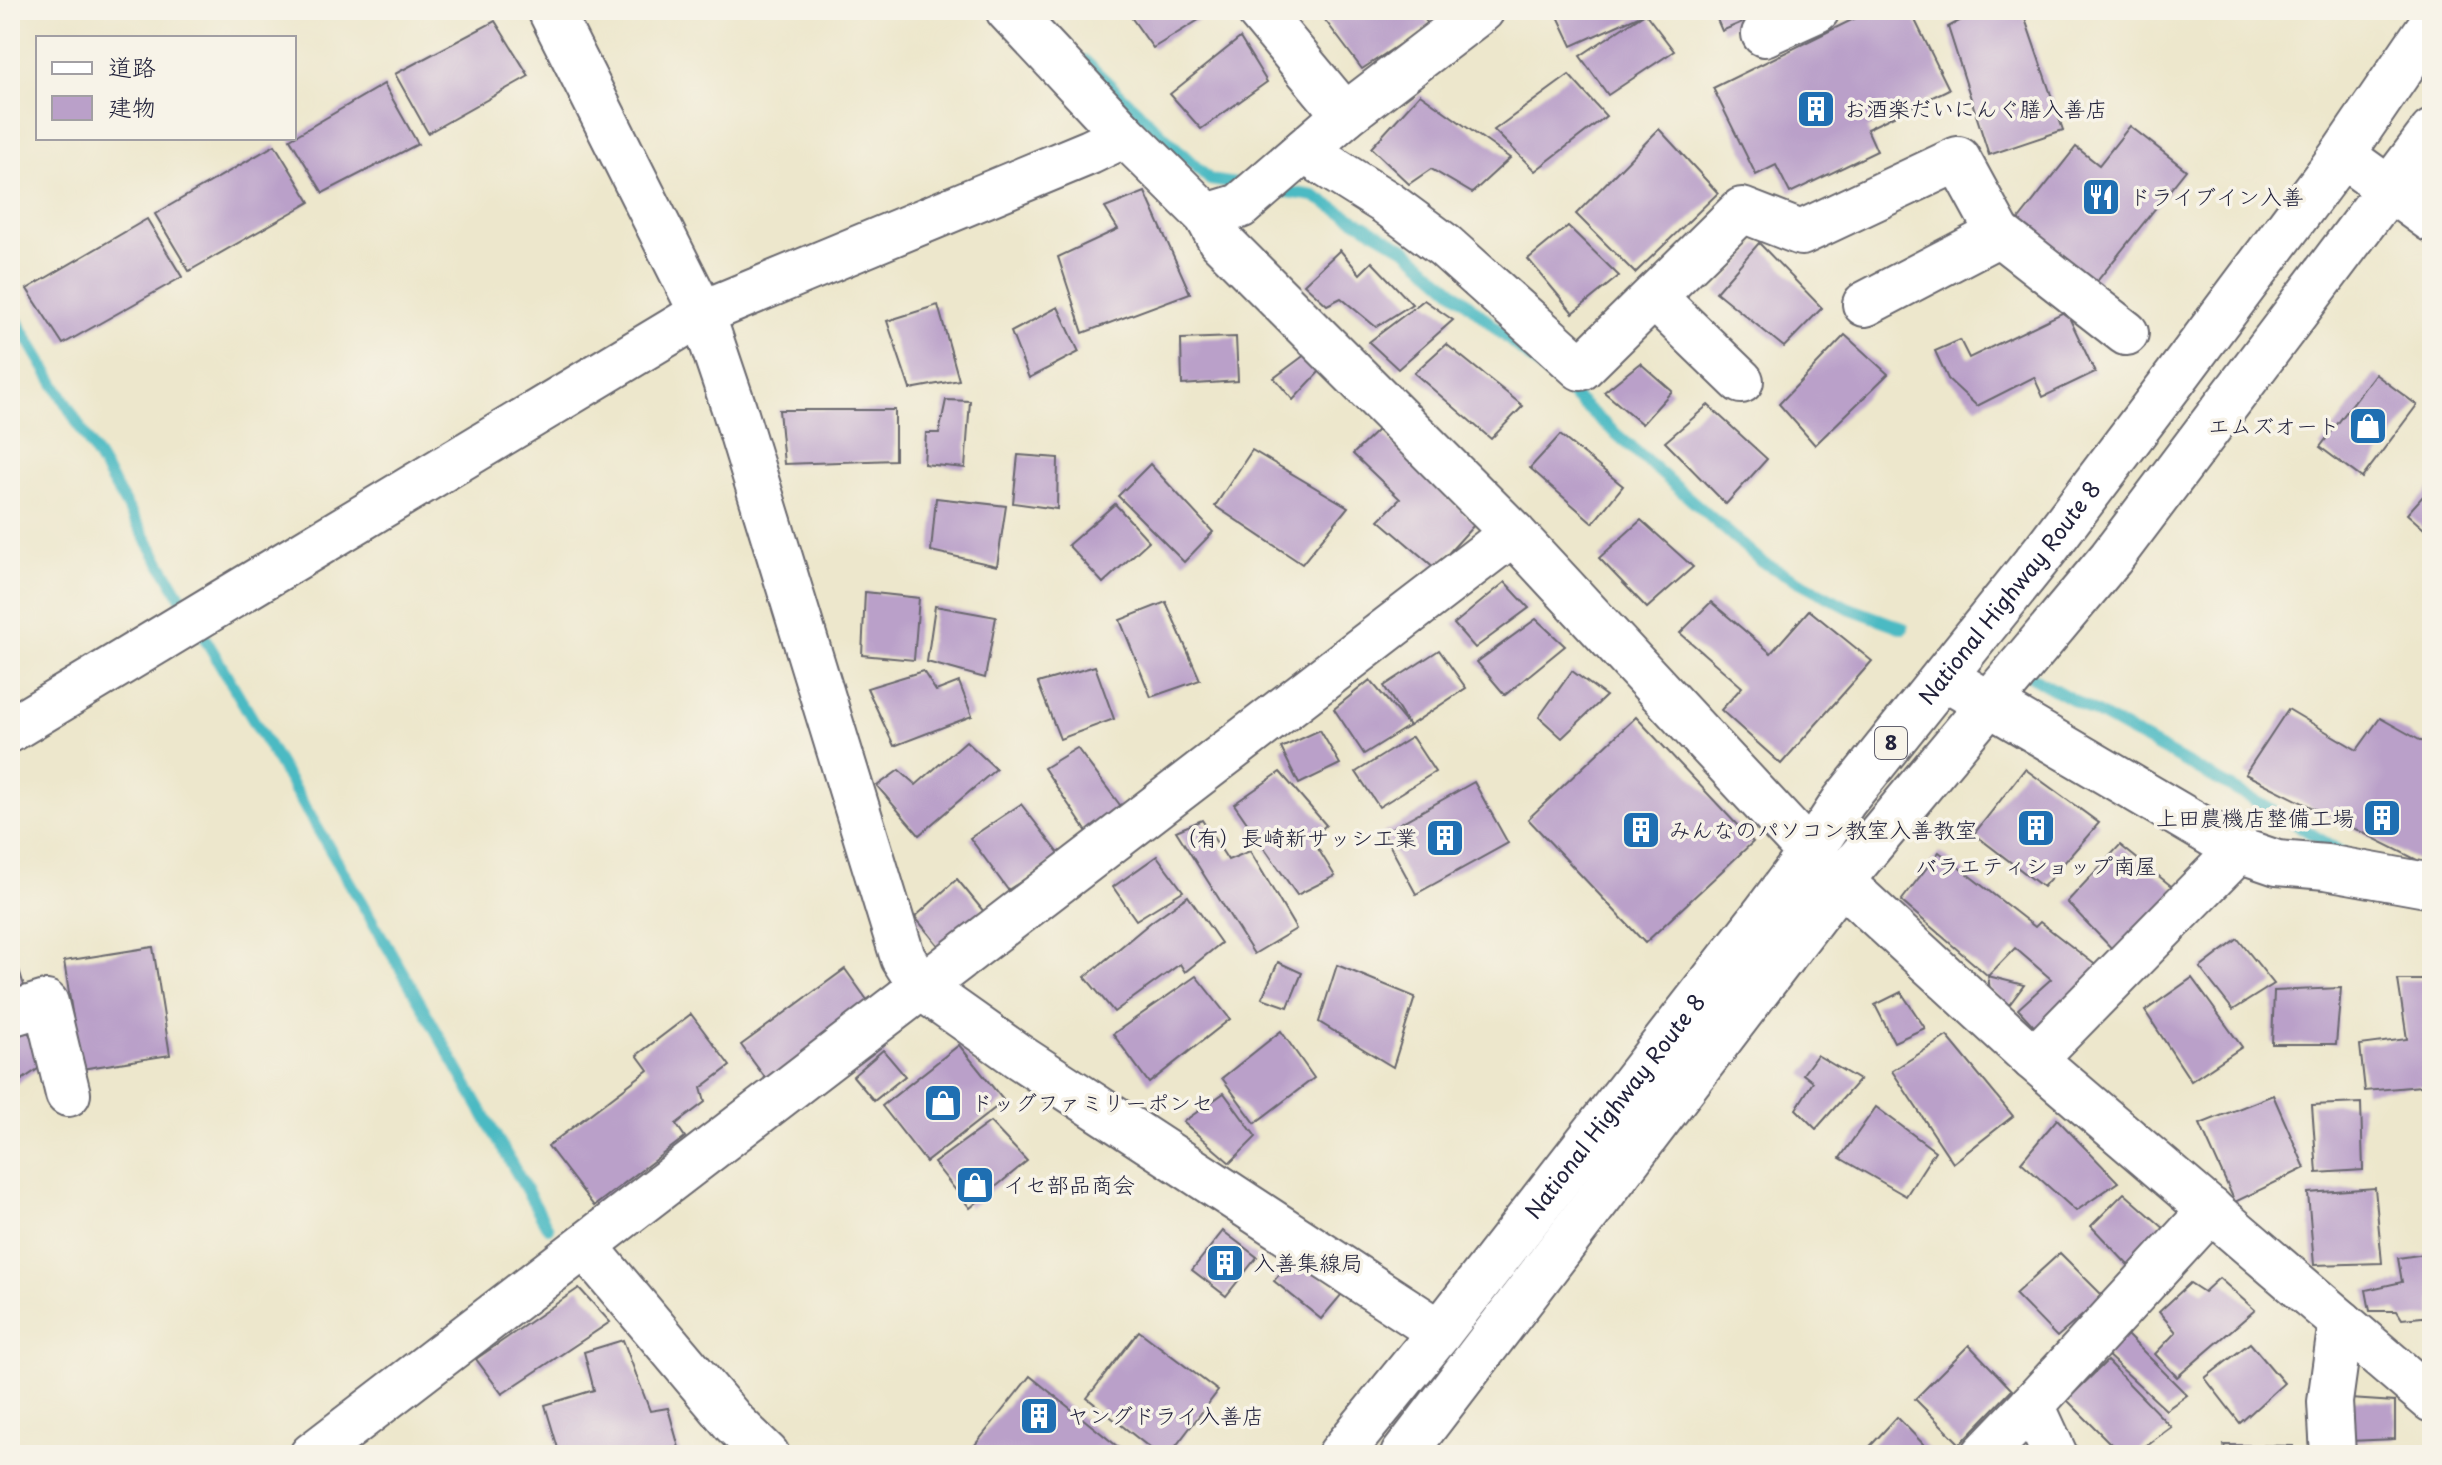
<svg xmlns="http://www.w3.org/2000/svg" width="2442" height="1465" font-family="'Playpen Sans','Klee One',sans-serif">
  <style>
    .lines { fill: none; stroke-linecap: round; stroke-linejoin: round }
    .stream { stroke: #4bbac3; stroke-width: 12 }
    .building { fill: #baa0c9 }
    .minor-casing { stroke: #69676e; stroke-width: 48 }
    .highway-casing { stroke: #69676e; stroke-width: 48 }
    .minor { stroke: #fff; stroke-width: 44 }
    .highway { stroke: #fff; stroke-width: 44 }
    .labels { text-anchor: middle; stroke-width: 7; stroke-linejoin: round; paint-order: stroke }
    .shield { fill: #f7f3e8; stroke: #62616f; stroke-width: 2 }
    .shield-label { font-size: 20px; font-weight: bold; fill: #22223b }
    .poi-label { font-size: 22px; fill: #22223b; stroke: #f7f3e8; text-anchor: start }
    .street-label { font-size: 22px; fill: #22223b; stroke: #f7f3e8 }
  </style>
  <rect width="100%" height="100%" fill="#f7f3e8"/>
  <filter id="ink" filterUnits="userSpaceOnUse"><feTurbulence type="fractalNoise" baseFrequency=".0125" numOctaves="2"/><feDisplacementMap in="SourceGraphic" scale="16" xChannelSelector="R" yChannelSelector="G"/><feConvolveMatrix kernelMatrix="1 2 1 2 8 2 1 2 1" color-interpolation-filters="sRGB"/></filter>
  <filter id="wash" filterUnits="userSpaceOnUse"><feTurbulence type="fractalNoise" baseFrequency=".006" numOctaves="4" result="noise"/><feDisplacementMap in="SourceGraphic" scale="32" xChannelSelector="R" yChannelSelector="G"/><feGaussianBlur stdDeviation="1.8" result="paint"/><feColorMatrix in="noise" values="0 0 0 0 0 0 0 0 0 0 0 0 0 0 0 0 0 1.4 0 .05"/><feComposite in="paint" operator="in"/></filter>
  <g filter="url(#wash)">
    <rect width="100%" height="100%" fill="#ede7cc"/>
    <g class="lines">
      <g class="stream">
        <polyline points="1084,60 1210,180 1249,186"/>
        <polyline points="1275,190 1314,196 1407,250 1762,562 1849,608 1903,628"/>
        <polyline points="10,309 409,983 548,1228"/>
        <polyline points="2030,676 2286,818 2344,854"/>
      </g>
    </g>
    <g id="blocks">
      <g class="building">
        <polygon points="1126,10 1215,10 1153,48"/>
        <polygon points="1330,10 1366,10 1368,12 1372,10 1417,10 1429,25 1362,69 1322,16"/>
        <polygon points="1555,10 1643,10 1645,13 1572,46"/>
        <polygon points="1713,10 1770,10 1722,31"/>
        <polygon points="1872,10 1910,10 1949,89 1867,129 1877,151 1790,193 1776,165 1756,175 1713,88"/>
        <polygon points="1980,10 2022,10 2063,130 1989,155 1948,27"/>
        <polygon points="1645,13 1674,51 1608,95 1580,56"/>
        <polygon points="495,21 529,76 428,133 395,74"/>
        <polygon points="1240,38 1267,82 1201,129 1170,94"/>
        <polygon points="1569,75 1606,116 1535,171 1494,130"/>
        <polygon points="384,84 418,144 323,193 290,139"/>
        <polygon points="1420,94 1510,158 1472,193 1431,169 1409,184 1371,148"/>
        <polygon points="2130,126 2186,170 2094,285 2016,223 2076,147 2099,165"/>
        <polygon points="1659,129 1718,193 1635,273 1576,214"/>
        <polygon points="275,145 310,202 189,271 155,214"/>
        <polygon points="1145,192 1190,293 1083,333 1058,257 1118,229 1105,208"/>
        <polygon points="147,219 182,277 63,344 27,289"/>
        <polygon points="1568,226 1619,276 1573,313 1528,259"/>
        <polygon points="1759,243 1822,308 1784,347 1716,292"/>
        <polygon points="1340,250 1360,274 1372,262 1412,304 1376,327 1341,298 1327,305 1304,284"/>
        <polygon points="1424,300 1453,320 1398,369 1369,342"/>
        <polygon points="938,305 959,380 910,389 887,321"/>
        <polygon points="1058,307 1079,352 1029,378 1011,332"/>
        <polygon points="2066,311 2095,372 2043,397 2034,377 1977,406 1948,379 1935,351 1960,340 1969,358"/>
        <polygon points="1845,335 1888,374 1815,445 1779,404"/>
        <polygon points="1236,337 1238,381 1182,385 1181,339"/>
        <polygon points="1446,344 1523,406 1491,439 1414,373"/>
        <polygon points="1306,354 1321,370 1293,400 1274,378"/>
        <polygon points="1640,363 1672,391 1642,424 1604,392"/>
        <polygon points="2375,374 2417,405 2362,478 2320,447"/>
        <polygon points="946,400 970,401 965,468 924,464 926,433 939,433"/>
        <polygon points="1708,405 1767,459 1726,504 1665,442"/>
        <polygon points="779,410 895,410 895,460 784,464"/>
        <polygon points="1378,430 1475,524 1435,568 1379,520 1400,499 1353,454"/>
        <polygon points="1560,435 1623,486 1593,523 1530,468"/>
        <polygon points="1252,450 1348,507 1302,564 1215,506"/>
        <polygon points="1018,455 1058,458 1057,509 1013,503"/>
        <polygon points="1150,464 1213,532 1184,562 1118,496"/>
        <polygon points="2432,486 2432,536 2407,514"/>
        <polygon points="936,498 1006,506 997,566 931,551"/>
        <polygon points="1115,504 1149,541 1103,583 1068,545"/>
        <polygon points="1641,520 1693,567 1647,608 1599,558"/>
        <polygon points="1505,582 1529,608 1475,648 1454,624"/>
        <polygon points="865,592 919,598 914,660 862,655"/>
        <polygon points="1166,602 1200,680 1151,697 1120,620"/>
        <polygon points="1711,602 1771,653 1809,610 1872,661 1781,764 1721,710 1742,687 1680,633"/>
        <polygon points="935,606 996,617 985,678 927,662"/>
        <polygon points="1536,619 1565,646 1505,695 1477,662"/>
        <polygon points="1439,650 1466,688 1409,726 1384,686"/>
        <polygon points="1095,666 1114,719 1060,739 1038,683"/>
        <polygon points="923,671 936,691 959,682 972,716 894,746 867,688"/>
        <polygon points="1572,671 1606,696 1562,738 1539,717"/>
        <polygon points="1370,680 1409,726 1364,754 1334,709"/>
        <polygon points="2288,709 2357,750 2380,718 2432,747 2432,861 2429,866 2245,774"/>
        <polygon points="1636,717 1753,842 1645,943 1528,819"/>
        <polygon points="1320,730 1340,764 1299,784 1281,748"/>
        <polygon points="1412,737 1435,772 1379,807 1356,772"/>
        <polygon points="966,741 996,769 919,835 877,786 899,770 916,785"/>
        <polygon points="1077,748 1126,813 1089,835 1044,768"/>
        <polygon points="2025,769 2099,823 2043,887 1974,834"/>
        <polygon points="1280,772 1326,825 1312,839 1335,876 1297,895 1234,804"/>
        <polygon points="1474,782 1508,843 1416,894 1383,833"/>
        <polygon points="1021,804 1061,856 1008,890 970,838"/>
        <polygon points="1202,820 1228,860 1250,851 1296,929 1254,954 1176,831"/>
        <polygon points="2120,845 2180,893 2118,955 2067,902"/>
        <polygon points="1939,852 2035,927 2040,922 2102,970 2042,1035 2018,1009 2051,979 2015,948 1988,976 1901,901"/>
        <polygon points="1157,856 1183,891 1136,920 1113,887"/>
        <polygon points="957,879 989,918 946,955 915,917"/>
        <polygon points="1188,896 1221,943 1185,972 1180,964 1114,1012 1085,977 1151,922"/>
        <polygon points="2238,939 2274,984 2233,1010 2200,968"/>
        <polygon points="10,940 25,989 10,994"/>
        <polygon points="153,947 170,1055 81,1069 64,961"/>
        <polygon points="1278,962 1302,973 1288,1007 1262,998"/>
        <polygon points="1337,965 1415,997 1393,1067 1319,1022"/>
        <polygon points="845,969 875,1011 772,1087 741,1045"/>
        <polygon points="1196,976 1230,1019 1149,1083 1113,1034"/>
        <polygon points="1988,976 2024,985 2009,1005 1990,990"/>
        <polygon points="2192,978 2242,1047 2191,1081 2145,1011"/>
        <polygon points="2398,980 2432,980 2432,1085 2365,1091 2360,1045 2407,1039"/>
        <polygon points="2341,988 2336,1044 2272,1044 2274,991"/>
        <polygon points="1901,992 1925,1028 1894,1042 1875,1005"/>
        <polygon points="691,1014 730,1066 701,1088 705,1102 676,1124 685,1137 594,1206 548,1146 648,1070 637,1055"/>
        <polygon points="22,1023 48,1062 10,1088 10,1031"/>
        <polygon points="1281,1031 1314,1078 1255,1123 1222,1078"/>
        <polygon points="1947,1036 2013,1116 1953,1163 1892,1071"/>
        <polygon points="959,1045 1004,1101 926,1162 882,1106"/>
        <polygon points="883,1050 905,1076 874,1101 853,1076"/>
        <polygon points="1817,1055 1859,1080 1816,1129 1796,1109 1813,1082 1803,1074"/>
        <polygon points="1224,1093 1256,1137 1230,1163 1183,1122"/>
        <polygon points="2273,1095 2305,1168 2235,1202 2200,1124"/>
        <polygon points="2361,1103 2363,1170 2317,1173 2312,1105"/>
        <polygon points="1876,1107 1935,1151 1906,1196 1840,1158"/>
        <polygon points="2057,1119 2118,1182 2076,1211 2021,1162"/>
        <polygon points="990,1122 1027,1161 970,1208 934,1163"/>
        <polygon points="2375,1188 2382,1263 2314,1265 2308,1193"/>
        <polygon points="2124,1193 2166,1230 2129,1266 2091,1226"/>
        <polygon points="1223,1231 1257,1257 1226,1296 1192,1270"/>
        <polygon points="2060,1253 2104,1297 2057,1337 2015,1294"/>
        <polygon points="2432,1253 2432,1316 2402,1319 2397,1311 2370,1311 2366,1290 2402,1282 2398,1258"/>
        <polygon points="1294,1256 1342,1294 1321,1319 1274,1281"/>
        <polygon points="2219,1278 2255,1310 2177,1377 2155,1354 2176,1332 2159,1312 2190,1283 2204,1292"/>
        <polygon points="579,1288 610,1322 502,1394 476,1359"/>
        <polygon points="1139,1331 1218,1391 1169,1455 1159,1455 1087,1398"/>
        <polygon points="2125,1333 2187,1395 2166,1410 2103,1351"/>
        <polygon points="623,1340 650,1411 668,1408 681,1455 560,1455 545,1405 594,1390 584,1352"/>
        <polygon points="2250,1343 2284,1383 2240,1423 2205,1378"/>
        <polygon points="1969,1345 2012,1390 1960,1444 1915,1399"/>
        <polygon points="2107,1361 2171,1427 2133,1455 2122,1455 2067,1400"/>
        <polygon points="1030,1376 1128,1455 967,1455"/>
        <polygon points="2350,1399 2395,1402 2395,1439 2349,1441"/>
        <polygon points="1897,1417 1934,1455 1862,1455"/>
        <polygon points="2224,1445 2293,1446 2293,1455 2226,1455"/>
      </g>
    </g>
  </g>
  <g filter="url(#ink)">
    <use href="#blocks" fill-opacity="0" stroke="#69676e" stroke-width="2"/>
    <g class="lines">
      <defs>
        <g id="minor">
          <polyline points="550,10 702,313 734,408 903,958 922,988 1018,1056 1440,1332"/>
          <polyline points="1008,10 1125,135 1207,216 1220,240 1513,533 1810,853 2034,1059 2432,1400"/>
          <polyline points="1258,10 1345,115"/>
          <polyline points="1764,34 1817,10"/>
          <polyline points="1304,151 1387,203 1445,246 1581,368 1742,210 1801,233 1958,159 1999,234"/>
          <polyline points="2342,155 2432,220"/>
          <polyline points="1207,216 1240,206 1345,115 1482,10"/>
          <polyline points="1654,297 1741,381"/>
          <polyline points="1865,304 1999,234 2126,333"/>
          <polyline points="1944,677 2239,850 2277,863 2326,867 2432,886"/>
          <polyline points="10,730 702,313 1090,152 1125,135"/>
          <polyline points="10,1014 46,1003 68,1094"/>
          <polyline points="2034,1059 2239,850"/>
          <polyline points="585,1246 734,1423 767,1455"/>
          <polyline points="312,1455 1513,533"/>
          <polyline points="1984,1455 2032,1405"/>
          <polyline points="2055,1455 2032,1405 2211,1210"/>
          <polyline points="2333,1455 2330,1402 2341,1322"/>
        </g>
        <g id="highway">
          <path id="s1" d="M 1340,1455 L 1440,1332 L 1766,912 L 1810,853 L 1844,801 L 2046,549 L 2176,377 L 2342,155 L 2432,23"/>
          <polyline points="1403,1455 1840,882 2111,558 2432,132"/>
        </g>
      </defs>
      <use href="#minor" class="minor-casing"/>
      <use href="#highway" class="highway-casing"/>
      <use href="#minor" class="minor"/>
      <use href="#highway" class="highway"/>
    </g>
  </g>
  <defs>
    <symbol id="building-square" viewBox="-11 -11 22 22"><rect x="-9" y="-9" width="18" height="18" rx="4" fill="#1f6fb2" stroke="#f7f3e8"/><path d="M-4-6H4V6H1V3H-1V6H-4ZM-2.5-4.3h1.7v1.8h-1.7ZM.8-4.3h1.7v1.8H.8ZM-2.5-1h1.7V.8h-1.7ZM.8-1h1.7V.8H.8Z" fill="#fff"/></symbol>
    <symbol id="restaurant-square" viewBox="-11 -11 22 22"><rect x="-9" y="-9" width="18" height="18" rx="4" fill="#1f6fb2" stroke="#f7f3e8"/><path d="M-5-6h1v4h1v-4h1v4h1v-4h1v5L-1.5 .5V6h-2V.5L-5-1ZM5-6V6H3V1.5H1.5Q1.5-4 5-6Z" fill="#fff"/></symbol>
    <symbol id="shop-square" viewBox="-11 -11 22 22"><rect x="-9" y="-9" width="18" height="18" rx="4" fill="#1f6fb2" stroke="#f7f3e8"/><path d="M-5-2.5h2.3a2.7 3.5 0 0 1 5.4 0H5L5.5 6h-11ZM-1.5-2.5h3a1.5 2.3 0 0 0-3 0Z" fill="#fff"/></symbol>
  </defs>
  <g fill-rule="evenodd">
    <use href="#building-square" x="1794" y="87" width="44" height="44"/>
    <use href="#restaurant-square" x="2079" y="175" width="44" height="44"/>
    <use href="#shop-square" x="2346" y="404" width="44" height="44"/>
    <use href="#building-square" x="2360" y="796" width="44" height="44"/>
    <use href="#building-square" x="2014" y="806" width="44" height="44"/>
    <use href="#building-square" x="1619" y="808" width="44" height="44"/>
    <use href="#building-square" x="1423" y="816" width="44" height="44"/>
    <use href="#shop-square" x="921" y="1081" width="44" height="44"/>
    <use href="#shop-square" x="953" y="1163" width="44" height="44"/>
    <use href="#building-square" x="1203" y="1241" width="44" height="44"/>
    <use href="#building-square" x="1017" y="1394" width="44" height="44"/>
  </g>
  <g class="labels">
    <rect class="shield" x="1875" y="727" width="32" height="32" rx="6"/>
    <g class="shield-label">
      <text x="1891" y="750">8</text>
    </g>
    <g class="poi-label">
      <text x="1844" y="117">お酒楽だいにんぐ膳入善店</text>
      <text x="2129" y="205">ドライブイン入善</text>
      <text x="2340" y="434" text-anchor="end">エムズオート</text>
      <text x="2354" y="826" text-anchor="end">上田農機店整備工場</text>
      <text x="1669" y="838">みんなのパソコン教室入善教室</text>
      <text x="1417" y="846" text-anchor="end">（有）長崎新サッシ工業</text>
      <text x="2036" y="874" text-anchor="middle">バラエティショップ南屋</text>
      <text x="971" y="1111">ドッグファミリーポンセ</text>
      <text x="1003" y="1193">イセ部品商会</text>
      <text x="1253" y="1271">入善集線局</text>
      <text x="1067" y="1424">ヤングドライ入善店</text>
    </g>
    <g class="street-label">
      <text dy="8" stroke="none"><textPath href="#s1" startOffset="1092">National Highway Route 8</textPath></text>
      <text dy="8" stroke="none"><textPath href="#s1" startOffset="444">National Highway Route 8</textPath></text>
    </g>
  </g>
  <rect width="2442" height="1465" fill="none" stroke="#f7f3e8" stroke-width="40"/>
  <rect x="36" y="36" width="260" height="104" fill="#f7f3e8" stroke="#a29fa3" stroke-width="2"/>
  <rect x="52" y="62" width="40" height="12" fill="#ffffff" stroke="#a29fa3" stroke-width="2"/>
  <text x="108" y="76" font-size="24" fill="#22223b">道路</text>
  <rect x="52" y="96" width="40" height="24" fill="#baa0c9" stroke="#a29fa3" stroke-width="2"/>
  <text x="108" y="116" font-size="24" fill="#22223b">建物</text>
</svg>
